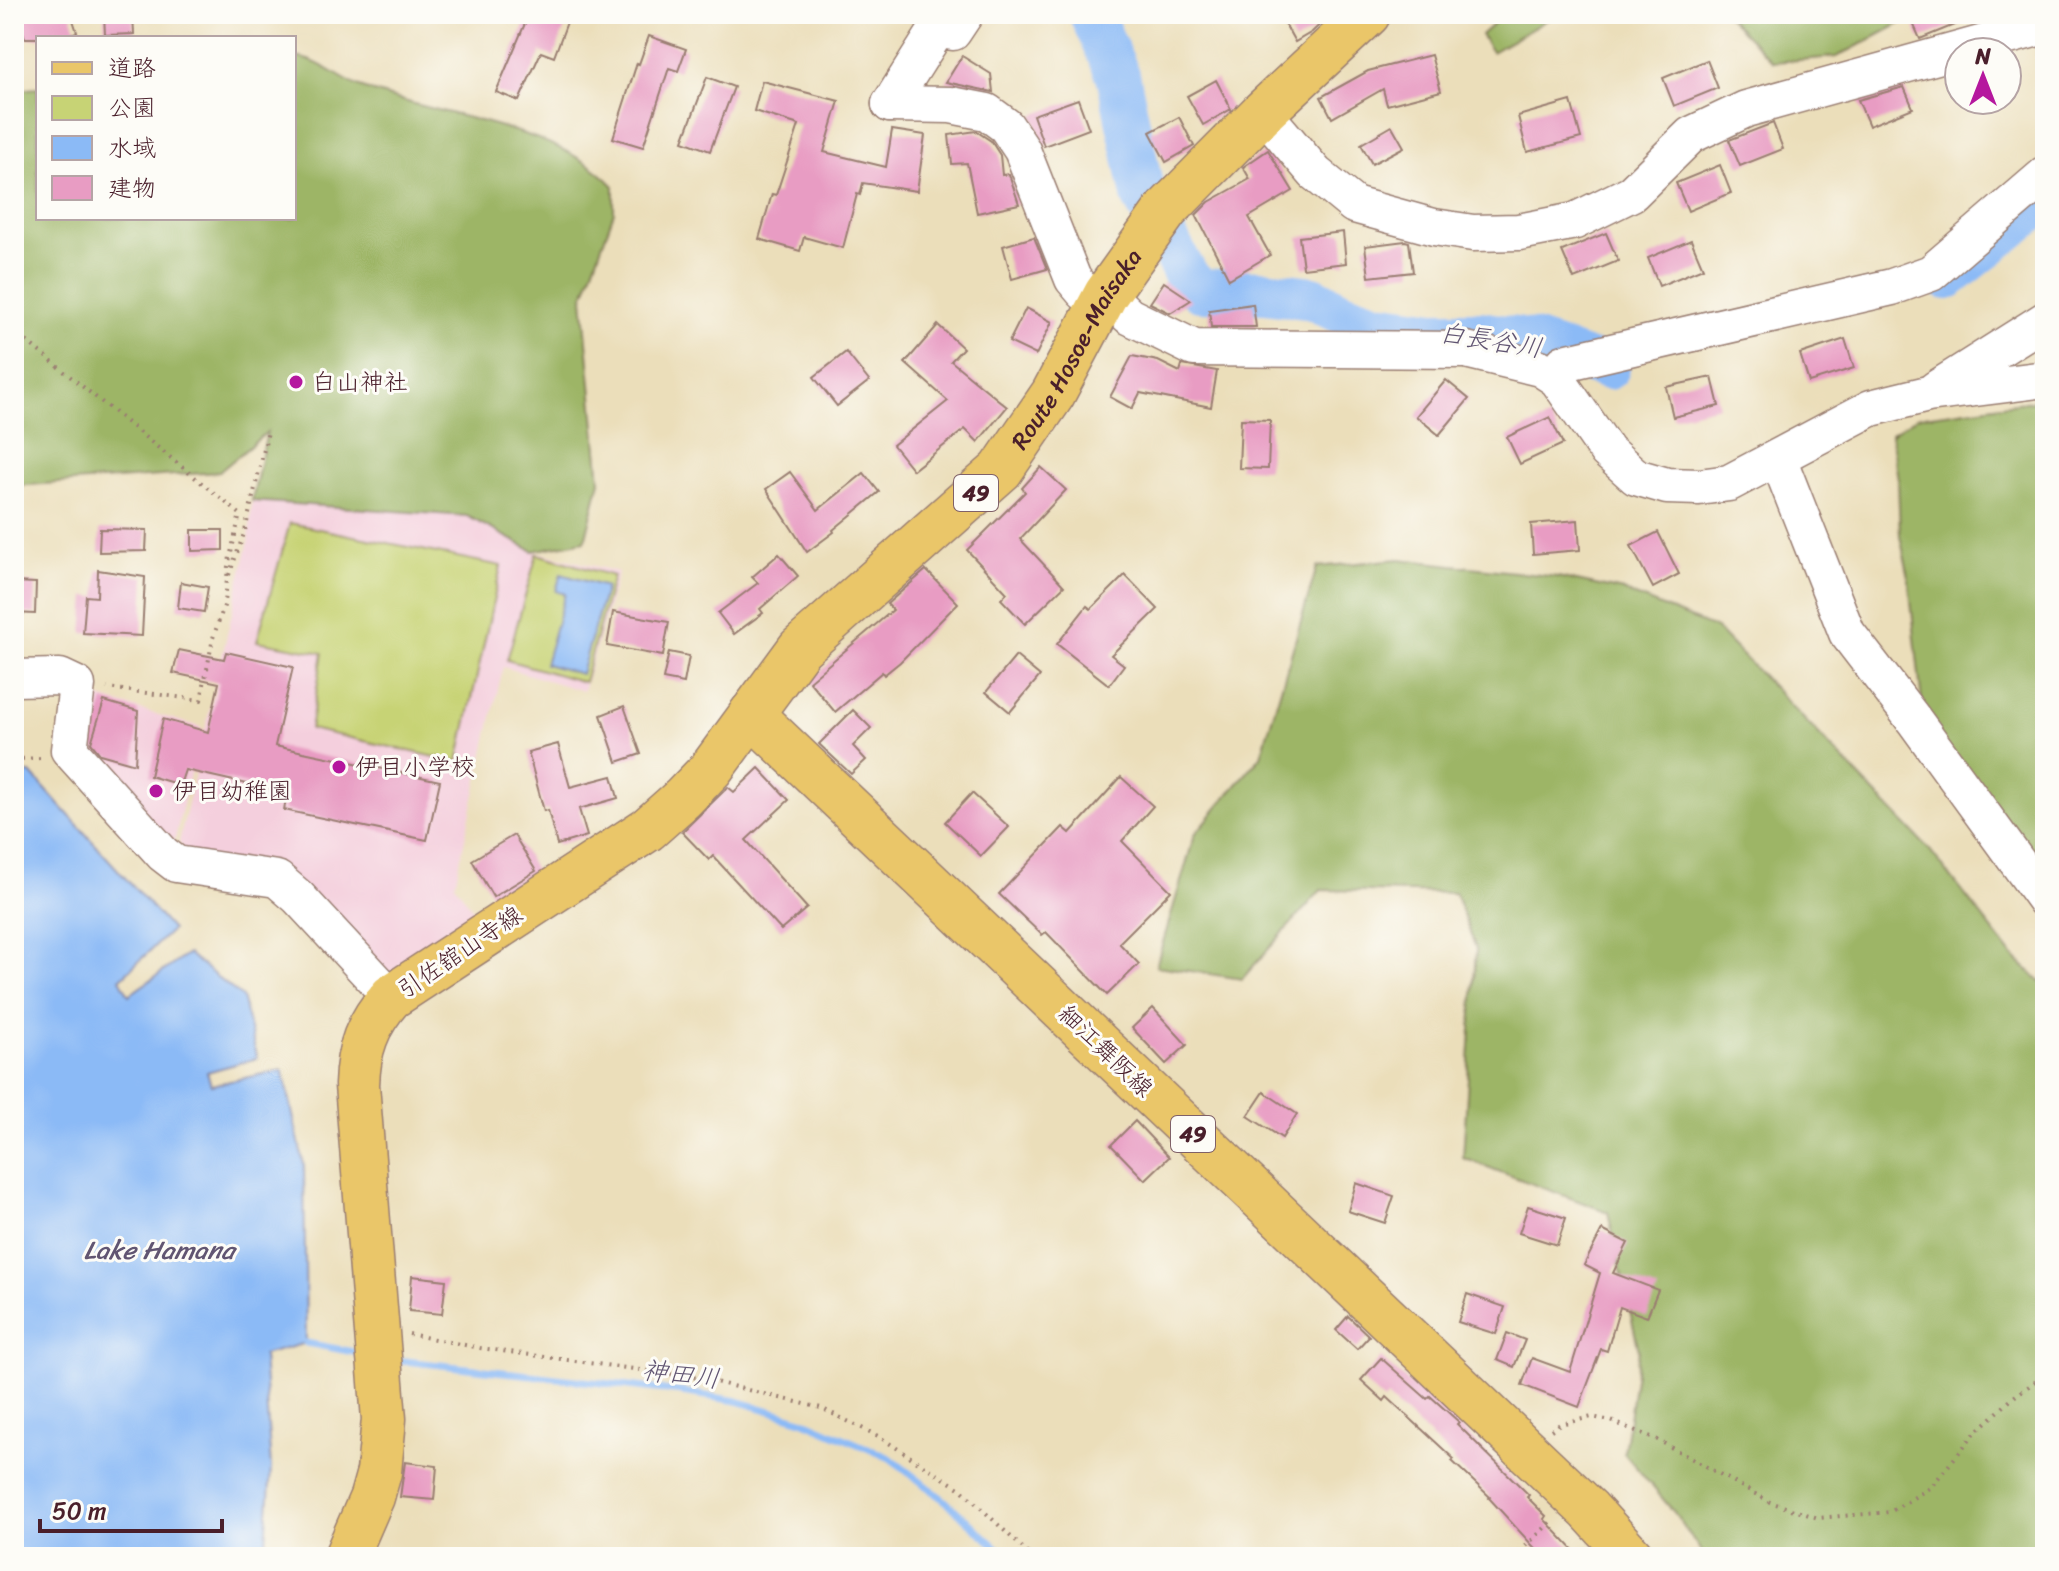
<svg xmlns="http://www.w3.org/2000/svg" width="2059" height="1571" font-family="Sriracha,'Klee One',sans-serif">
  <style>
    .built { fill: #f4cfdd }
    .green { fill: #c7d375; stroke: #887950; stroke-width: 2 }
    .forest { fill: #9db566; stroke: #746a48; stroke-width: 2 }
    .water { fill: #8bbaf6; stroke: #6a6c90; stroke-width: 2 }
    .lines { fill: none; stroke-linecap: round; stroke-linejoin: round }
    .stream { stroke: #8bbaf6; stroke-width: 7 }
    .river { stroke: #8bbaf6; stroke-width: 44 }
    .building { fill: #e89cc3 }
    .minor-casing { stroke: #9a7e72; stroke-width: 39 }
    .major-casing { stroke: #9a7e72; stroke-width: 47 }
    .path { stroke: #9a7e72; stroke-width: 4; stroke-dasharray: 2 6; stroke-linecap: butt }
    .minor { stroke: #fff; stroke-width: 36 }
    .major { stroke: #eac669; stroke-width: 44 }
    .poi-dot { fill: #b5179e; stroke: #fdfcf7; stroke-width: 3 }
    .labels { text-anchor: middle; stroke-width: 6; stroke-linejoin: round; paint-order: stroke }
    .shield { fill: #fdfcf7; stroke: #806168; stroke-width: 2 }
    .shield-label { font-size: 22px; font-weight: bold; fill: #4a1f2b }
    .street-label { font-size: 24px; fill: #4a1f2b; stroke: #fdfcf7 }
    .poi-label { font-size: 24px; fill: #4a1f2b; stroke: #fdfcf7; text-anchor: start }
    .water-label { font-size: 26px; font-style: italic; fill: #615572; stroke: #fdfcf7 }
  </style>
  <rect width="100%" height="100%" fill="#fdfcf7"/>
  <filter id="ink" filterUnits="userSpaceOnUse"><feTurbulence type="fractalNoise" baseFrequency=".0125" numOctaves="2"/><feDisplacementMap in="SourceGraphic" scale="16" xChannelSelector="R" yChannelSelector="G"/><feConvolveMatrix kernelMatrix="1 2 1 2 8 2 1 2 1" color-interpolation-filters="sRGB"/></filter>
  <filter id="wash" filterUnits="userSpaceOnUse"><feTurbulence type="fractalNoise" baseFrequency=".006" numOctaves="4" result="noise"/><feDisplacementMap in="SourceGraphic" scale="32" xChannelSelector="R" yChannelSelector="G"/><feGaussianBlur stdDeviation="1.8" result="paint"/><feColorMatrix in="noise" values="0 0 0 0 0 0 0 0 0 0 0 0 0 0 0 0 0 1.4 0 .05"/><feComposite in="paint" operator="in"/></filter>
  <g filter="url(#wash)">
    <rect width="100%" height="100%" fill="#ebdeba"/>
    <g class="built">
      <polygon points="252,501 467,516 533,551 618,572 583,691 503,667 455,884 481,921 390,977 297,887 188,858 179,842 249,540"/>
      <polygon points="89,695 201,727 173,848 78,735"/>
    </g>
    <g class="green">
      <polygon points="290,523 501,566 458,762 310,729 323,653 257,641"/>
      <polygon points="537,554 613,576 584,682 507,660"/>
    </g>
    <g class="forest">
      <polygon points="1504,14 1557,14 1492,52 1481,35"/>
      <polygon points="1725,14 1918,14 1837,57 1773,62"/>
      <path d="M 294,57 C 319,59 338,78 360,87 C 439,118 556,124 614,186 L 614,212 L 583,298 L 600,481 L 585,541 L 533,551 L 467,516 L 252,501 L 267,432 L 219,472 L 14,486 L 14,90 L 38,88 L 38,218 L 294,218 Z"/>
      <polygon points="2045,399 2045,871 1925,731 1908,573 1900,536 1898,479 1891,434 1917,417"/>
      <polygon points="1399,559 1558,577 1623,591 1717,629 1929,849 2012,955 2045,986 2045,1557 1705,1557 1674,1512 1624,1453 1639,1351 1608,1212 1463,1158 1476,949 1455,893 1321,890 1242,979 1156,966 1195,834 1261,756 1317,567"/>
    </g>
    <g class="water">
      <polygon points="561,574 606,587 581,674 545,664 565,594 556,591"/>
      <polygon points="14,773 31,773 172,930 120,979 129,995 188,954 242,997 257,1058 207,1072 211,1085 283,1070 304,1165 306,1343 263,1355 271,1468 265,1557 14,1557"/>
    </g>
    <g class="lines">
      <g class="stream">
        <polyline points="306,1343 364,1354"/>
        <polyline points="396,1360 682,1392 737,1401 802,1420 890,1458 943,1499 1008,1557"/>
      </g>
      <g class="river">
        <polyline points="1091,14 1118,75 1143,195 1187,277 1200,290 1264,292 1313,298 1340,312 1377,325 1434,333 1480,333 1533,342 1608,368"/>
        <polyline points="1947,278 2045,200"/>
      </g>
    </g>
    <g id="blocks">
      <g class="building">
        <polygon points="17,14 71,14 77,32 57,38 25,38"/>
        <polygon points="104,14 133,14 134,34 105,35"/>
        <polygon points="529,14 570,14 554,57 541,52 519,101 496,92"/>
        <polygon points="1297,14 1331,14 1312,32 1295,42 1284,22"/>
        <polygon points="1909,14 1981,14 1920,39"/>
        <polygon points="649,36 686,49 678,71 669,68 643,147 613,138 637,63 639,64"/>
        <polygon points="1431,55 1441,91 1387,105 1383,89 1332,118 1321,97 1368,71"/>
        <polygon points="962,56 991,74 993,92 946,82"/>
        <polygon points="1707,60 1718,88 1674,106 1663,78"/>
        <polygon points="707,77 734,87 710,151 683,141"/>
        <polygon points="1216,80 1231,109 1203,125 1187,96"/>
        <polygon points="762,81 839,101 824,152 886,167 892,130 925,135 917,191 863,183 860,195 857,194 843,248 804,237 800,251 759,239 772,194 776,195 799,125 754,111"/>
        <polygon points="1904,87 1913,108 1869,126 1858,100"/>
        <polygon points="1078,99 1089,129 1044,146 1033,115"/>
        <polygon points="1571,101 1581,138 1527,152 1518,116"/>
        <polygon points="1179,117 1194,146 1166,162 1150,132"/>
        <polygon points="1773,123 1783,149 1740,166 1729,140"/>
        <polygon points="1392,126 1404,147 1372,164 1361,144"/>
        <polygon points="976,131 991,141 1000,155 1002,175 1009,174 1019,204 977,213 967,163 952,164 949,135"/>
        <polygon points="1268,150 1293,191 1249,217 1270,255 1229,279 1196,215 1209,202 1250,179 1243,167"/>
        <polygon points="1720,165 1731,193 1688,211 1676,183"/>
        <polygon points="1343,232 1346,263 1303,268 1299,237"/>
        <polygon points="1606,233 1618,261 1574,279 1562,251"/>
        <polygon points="1034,237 1047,269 1012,279 1003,246"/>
        <polygon points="1691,240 1703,268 1659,286 1648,258"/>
        <polygon points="1405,241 1409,242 1413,272 1369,277 1365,246"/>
        <polygon points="1164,282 1191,300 1170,313 1150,303"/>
        <polygon points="1253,304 1256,327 1211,327 1209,310"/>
        <polygon points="1026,308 1052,322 1036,355 1009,342"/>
        <polygon points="938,325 963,348 951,361 1007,407 978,442 965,429 913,470 893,445 948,401 905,363"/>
        <polygon points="1845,339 1854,368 1809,382 1800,354"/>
        <polygon points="846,352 869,381 837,406 814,377"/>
        <polygon points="1132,356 1158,361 1180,372 1182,365 1217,371 1211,407 1140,393 1132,409 1110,397"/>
        <polygon points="1712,377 1719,406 1673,417 1666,387"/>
        <polygon points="1446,380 1469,399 1439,435 1416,416"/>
        <polygon points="1550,417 1563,444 1520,464 1507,437"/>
        <polygon points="1241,419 1270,420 1268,469 1239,468"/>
        <polygon points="1041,467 1066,490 1020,539 1064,586 1025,624 1001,599 1007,593 967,550 1025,492 1022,488"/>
        <polygon points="790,472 818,510 864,473 879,492 833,530 834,532 807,552 766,489"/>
        <polygon points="1578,520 1580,550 1533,554 1531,524"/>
        <polygon points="100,529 147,530 146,551 99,552"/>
        <polygon points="192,530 223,530 223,550 192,551"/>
        <polygon points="1658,532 1679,574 1653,588 1631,546"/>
        <polygon points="779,554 798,576 760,609 763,613 734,634 718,613 758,583 752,577"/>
        <polygon points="98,570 145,577 142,636 83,633 86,596 97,597"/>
        <polygon points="926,570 958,603 900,662 884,675 882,672 835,712 809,681 893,610 887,604"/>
        <polygon points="1125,575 1158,609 1111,655 1124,665 1109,685 1057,644 1087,606 1091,609"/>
        <polygon points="14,582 36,583 35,614 14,613"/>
        <polygon points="181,582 208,587 204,612 178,608"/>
        <polygon points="613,612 669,622 663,656 607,646"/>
        <polygon points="179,650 224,659 226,652 293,667 275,746 440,781 427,840 284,810 287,793 185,770 180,785 150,776 163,719 208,732 219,683 173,673"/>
        <polygon points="669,652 689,656 684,683 663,679"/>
        <polygon points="1016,656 1040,676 1010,712 986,692"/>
        <polygon points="104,701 138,711 135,764 100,754 91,743"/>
        <polygon points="624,706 641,754 617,762 601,715"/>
        <polygon points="853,710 871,728 853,746 866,760 851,774 819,744"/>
        <polygon points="558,744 570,787 612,776 618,798 579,809 587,836 557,845 548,810 544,811 528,752"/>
        <polygon points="759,768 789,800 746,840 807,908 781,930 713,856 709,860 682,832 728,787 734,792"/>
        <polygon points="1121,777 1153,806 1122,841 1171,891 1119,943 1139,964 1107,995 1046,932 1042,935 999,894 1063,827 1070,833"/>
        <polygon points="972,793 1009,827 981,856 945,822"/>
        <polygon points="514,835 536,871 493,897 472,860"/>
        <polygon points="1153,1008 1187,1045 1166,1064 1132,1028"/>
        <polygon points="1264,1092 1297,1114 1282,1138 1248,1116"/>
        <polygon points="1135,1121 1169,1157 1145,1180 1111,1145"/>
        <polygon points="1356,1183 1394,1196 1385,1223 1348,1211"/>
        <polygon points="1528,1206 1566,1218 1557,1245 1519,1233"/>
        <polygon points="1602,1230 1628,1243 1613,1273 1658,1290 1647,1317 1620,1307 1607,1351 1601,1349 1579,1407 1522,1385 1532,1358 1570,1372 1600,1273 1584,1265"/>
        <polygon points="412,1276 446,1280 442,1314 409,1311"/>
        <polygon points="1467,1294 1505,1307 1496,1334 1458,1322"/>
        <polygon points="1348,1316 1369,1336 1357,1349 1336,1330"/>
        <polygon points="1507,1333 1525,1340 1514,1367 1497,1360"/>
        <polygon points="1381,1358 1427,1399 1430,1396 1459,1422 1457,1424 1529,1495 1527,1497 1546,1516 1544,1519 1580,1557 1543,1557 1489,1498 1490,1497 1452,1461 1454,1459 1387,1397 1384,1401 1361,1380"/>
        <polygon points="405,1462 437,1466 434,1500 400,1497"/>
      </g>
    </g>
  </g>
  <g filter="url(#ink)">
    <use href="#blocks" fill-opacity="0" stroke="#9a7e72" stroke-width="2"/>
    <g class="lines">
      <defs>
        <g id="minor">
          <polyline points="890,104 951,105 987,112 1006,126 1022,150 1073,279 1084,292 1106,294 1129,316 1194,348 1466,350 1540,368 1557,379 1607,451 1636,477 1667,486 1699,487 1729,483 1871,408 1928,394 2045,379"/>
          <polyline points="890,104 937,30 953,32 965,14"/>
          <polyline points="1263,112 1315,173 1354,205 1434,227 1473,233 1519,232 1575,221 1632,193 1691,135 1746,109 2045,26"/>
          <polyline points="1557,379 1564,363 1892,287 1931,273 2045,175"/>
          <polyline points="1936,389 2045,320"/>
          <polyline points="1778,458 1847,633 1914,720 2045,900"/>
          <polyline points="14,678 60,677 77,685 69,750 163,854 176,864 277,879 298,897 391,997"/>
        </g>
        <g id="major">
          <polyline points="751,714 1589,1510 1632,1557"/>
          <path id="s1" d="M 346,1557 L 372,1497 L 379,1472 L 384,1419 L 357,1085 C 358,1049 367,1024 391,997 L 648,829 L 683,798 L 711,769 L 800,648 L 1001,470 L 1053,394 L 1106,294 L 1166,210 L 1263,112 L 1368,14"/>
        </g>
      </defs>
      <use href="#minor" class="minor-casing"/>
      <use href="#major" class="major-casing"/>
      <g class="path">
        <polyline points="14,331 240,514 228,566 225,603 213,638 201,700 107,688"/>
        <polyline points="229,575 245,531 268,432"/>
        <polyline points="14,759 43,758"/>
        <polyline points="409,1334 480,1348 699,1378 821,1408 878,1436 962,1490 1032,1557"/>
        <polyline points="1551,1430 1560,1424 1592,1417 1611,1421 1656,1439 1770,1502 1818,1518 1890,1512 1931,1487 1974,1434 2015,1396 2045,1375"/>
        <polyline points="1514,1557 1553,1520"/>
      </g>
      <use href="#minor" class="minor"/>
      <use href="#major" class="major"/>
    </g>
  </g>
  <g class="poi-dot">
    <circle cx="296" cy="382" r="8"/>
    <circle cx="339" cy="767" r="8"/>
    <circle cx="156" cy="791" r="8"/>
  </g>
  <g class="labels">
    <g class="shield">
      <rect x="954" y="475" width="44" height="36" rx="6"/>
      <rect x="1171" y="1116" width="44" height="36" rx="6"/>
    </g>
    <g class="shield-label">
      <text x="976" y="501">49</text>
      <text x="1193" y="1142">49</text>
    </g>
    <g class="street-label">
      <text dy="8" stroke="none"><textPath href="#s1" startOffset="1532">Route Hosoe-Maisaka</textPath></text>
      <text transform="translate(460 952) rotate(-34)" y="8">引佐舘山寺線</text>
      <text transform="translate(1106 1051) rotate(44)" y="8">細江舞阪線</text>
    </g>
    <g class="poi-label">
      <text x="312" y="390">白山神社</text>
      <text x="355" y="775">伊目小学校</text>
      <text x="172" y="799">伊目幼稚園</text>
    </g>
    <g class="water-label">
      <text transform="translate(1491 340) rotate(9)" y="9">白長谷川</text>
      <text x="159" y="1259">Lake Hamana</text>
      <text transform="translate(681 1374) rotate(7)" y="9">神田川</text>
    </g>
  </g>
  <rect width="2059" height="1571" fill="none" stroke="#fdfcf7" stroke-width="48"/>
  <rect x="36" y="36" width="260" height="184" fill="#fdfcf7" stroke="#b5a4a5" stroke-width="2"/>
  <rect x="52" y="62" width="40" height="12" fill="#eac669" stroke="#b5a4a5" stroke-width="2"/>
  <text x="108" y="76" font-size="24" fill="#4a1f2b">道路</text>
  <rect x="52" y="96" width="40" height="24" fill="#c7d375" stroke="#b5a4a5" stroke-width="2"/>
  <text x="108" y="116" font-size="24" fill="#4a1f2b">公園</text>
  <rect x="52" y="136" width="40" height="24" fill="#8bbaf6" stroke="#b5a4a5" stroke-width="2"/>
  <text x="108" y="156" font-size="24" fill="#4a1f2b">水域</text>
  <rect x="52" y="176" width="40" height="24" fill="#e89cc3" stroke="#b5a4a5" stroke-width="2"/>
  <text x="108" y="196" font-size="24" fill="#4a1f2b">建物</text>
  <g transform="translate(1983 76)"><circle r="38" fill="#fdfcf7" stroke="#b5a4a5" stroke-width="2"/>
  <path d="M0-6L14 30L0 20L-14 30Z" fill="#b5179e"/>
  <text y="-12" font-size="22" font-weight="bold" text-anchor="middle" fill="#4a1f2b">N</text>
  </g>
  <path d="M40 1519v12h182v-12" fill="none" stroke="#4a1f2b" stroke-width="4"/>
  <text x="52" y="1519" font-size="24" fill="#4a1f2b" stroke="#fdfcf7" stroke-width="6" paint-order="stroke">50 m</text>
</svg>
